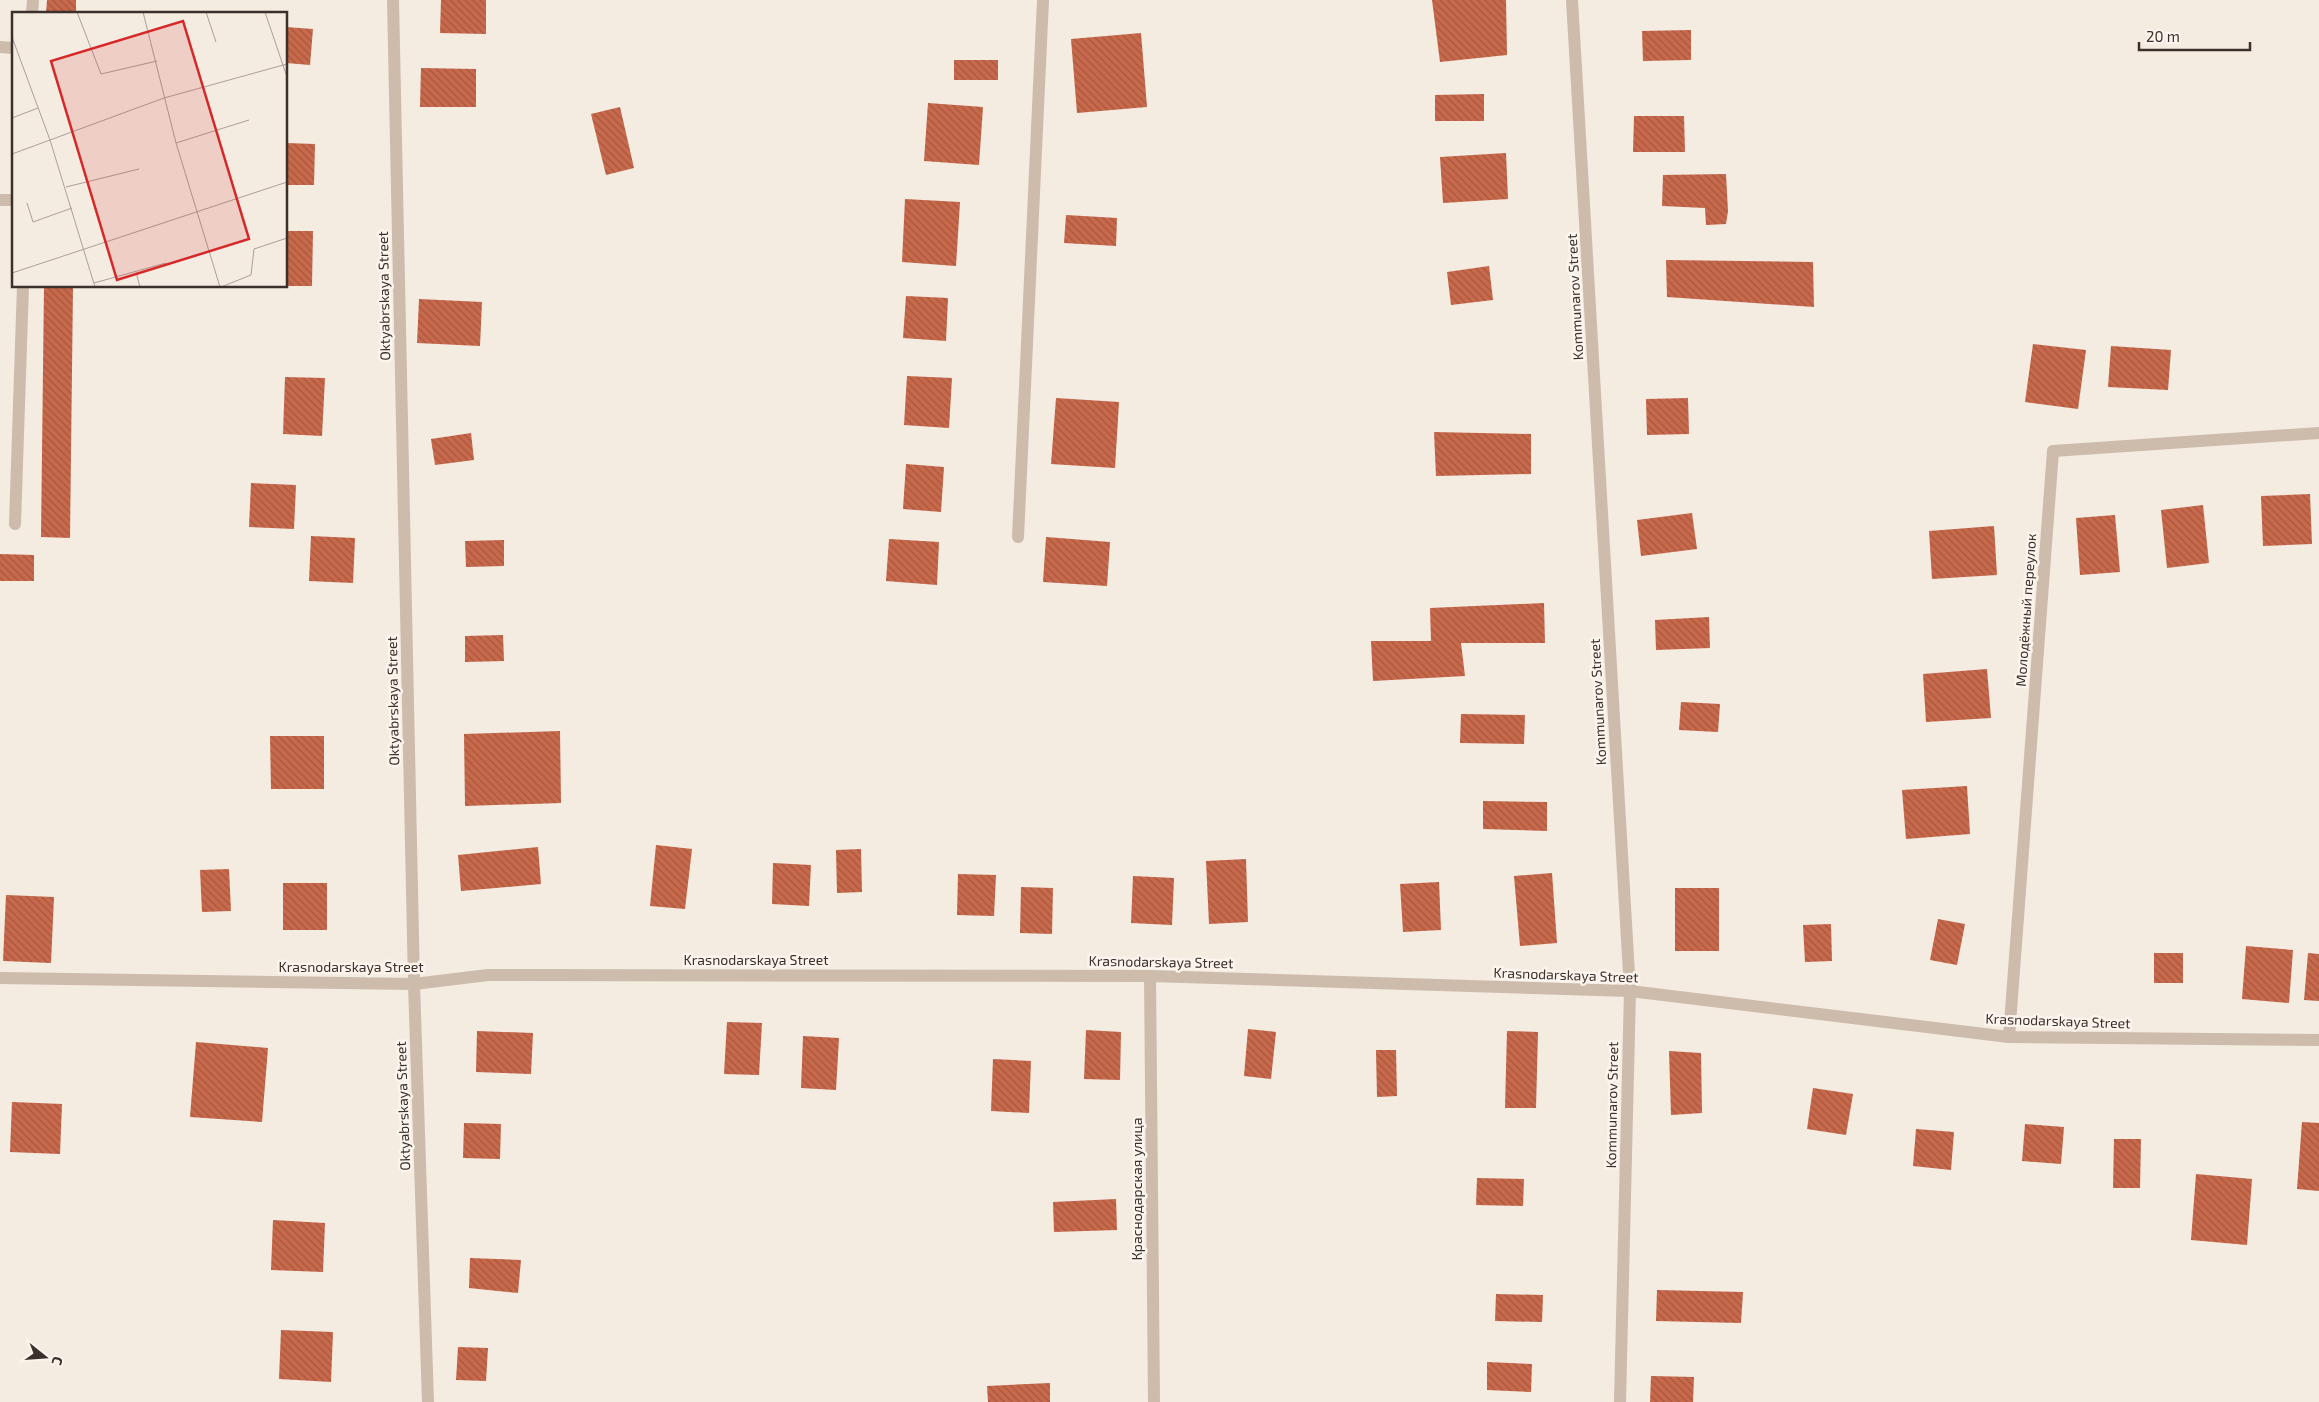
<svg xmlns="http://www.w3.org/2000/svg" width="2319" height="1402" font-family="'Exo 2',sans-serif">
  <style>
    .building { fill: url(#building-back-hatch) }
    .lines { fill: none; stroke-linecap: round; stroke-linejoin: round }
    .minor { stroke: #cdbbac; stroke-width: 12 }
    .labels { text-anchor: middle; stroke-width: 5; stroke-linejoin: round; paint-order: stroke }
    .street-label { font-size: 14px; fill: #3b302b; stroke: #fbf5ee }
    .inset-road { fill: none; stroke: #aaa098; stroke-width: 1 }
    .view { fill: #d62828; fill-opacity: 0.15; stroke: #d62828; stroke-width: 2.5 }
    .inset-edge { fill: none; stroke: #3b302b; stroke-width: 2.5 }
  </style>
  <defs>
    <pattern id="building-back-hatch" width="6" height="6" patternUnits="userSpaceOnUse" patternTransform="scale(1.25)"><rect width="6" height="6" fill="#c8694b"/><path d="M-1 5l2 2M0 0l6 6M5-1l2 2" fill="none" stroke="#a4573f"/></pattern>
  </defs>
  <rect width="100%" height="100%" fill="#f4ebe1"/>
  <g class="building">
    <polygon points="47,0 76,0 76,14 46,14"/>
    <polygon points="441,0 486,0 486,34 440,33"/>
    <polygon points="1432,0 1506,0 1507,55 1440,62"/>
    <polygon points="286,27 313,29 310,65 286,63"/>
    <polygon points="1691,30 1691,60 1643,61 1642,31"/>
    <polygon points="1141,33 1147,107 1077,113 1071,39"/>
    <rect x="954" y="60" width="44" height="20"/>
    <polygon points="421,68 476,69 476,107 420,107"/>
    <polygon points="1484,94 1484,121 1435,121 1435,95"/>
    <polygon points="928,103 983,107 979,165 924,161"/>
    <polygon points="620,107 634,168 606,175 591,114"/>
    <polygon points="1634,116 1684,116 1685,152 1633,152"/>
    <polygon points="286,143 315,144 314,185 286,185"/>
    <polygon points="1506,153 1508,199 1443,203 1440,157"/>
    <polygon points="1726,174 1728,211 1726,224 1706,225 1705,208 1662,206 1663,175"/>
    <polygon points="905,199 960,202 956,266 902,262"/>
    <polygon points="1066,215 1117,218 1116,246 1064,243"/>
    <polygon points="286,231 313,231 312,286 286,286"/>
    <polygon points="1666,260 1813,262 1814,307 1667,297"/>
    <polygon points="1489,266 1493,300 1451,305 1447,272"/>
    <polygon points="44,286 73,286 70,538 41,537"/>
    <polygon points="906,296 948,298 946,341 903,338"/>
    <polygon points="419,299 482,302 480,346 417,343"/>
    <polygon points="2033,344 2086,350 2078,409 2025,402"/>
    <polygon points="2111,346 2171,350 2168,390 2108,387"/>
    <polygon points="907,376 952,378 949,428 904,425"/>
    <polygon points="285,377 325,378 322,436 283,434"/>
    <polygon points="1056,398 1119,402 1115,468 1051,464"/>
    <polygon points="1688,398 1689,434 1647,435 1646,399"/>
    <polygon points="1434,432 1531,434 1531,474 1436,476"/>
    <polygon points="471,433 474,460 435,465 431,439"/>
    <polygon points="906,464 944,467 941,512 903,509"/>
    <polygon points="251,483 296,485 294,529 249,527"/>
    <polygon points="2310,494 2312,544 2263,546 2261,496"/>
    <polygon points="2203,505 2209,563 2167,568 2161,510"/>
    <polygon points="1692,513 1697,549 1641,556 1637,520"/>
    <polygon points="2115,515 2120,572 2080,575 2076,518"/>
    <polygon points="1994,526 1997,575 1932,579 1929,531"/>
    <polygon points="311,536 355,538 353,583 309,581"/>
    <polygon points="1046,537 1110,542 1107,586 1043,582"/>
    <polygon points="889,539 939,542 937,585 886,581"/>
    <polygon points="504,540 504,566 466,567 465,541"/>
    <polygon points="0,554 34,555 34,581 0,581"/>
    <polygon points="1544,603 1545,643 1461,643 1465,676 1373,681 1371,641 1431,641 1430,608"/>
    <polygon points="1709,617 1710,648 1656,650 1655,620"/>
    <polygon points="503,635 504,661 465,662 465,636"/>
    <polygon points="1987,669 1991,718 1926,722 1923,674"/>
    <polygon points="1681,702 1720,704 1718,732 1679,730"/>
    <polygon points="1461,714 1525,715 1524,744 1460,743"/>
    <polygon points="560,731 561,803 465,806 464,734"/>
    <polygon points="270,736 324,736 324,789 271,789"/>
    <polygon points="1967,786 1970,834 1906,839 1902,790"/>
    <polygon points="1483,801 1547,802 1547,831 1483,829"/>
    <polygon points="656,845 692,849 685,909 650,906"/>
    <polygon points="538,847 541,884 461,891 458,855"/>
    <polygon points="861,849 862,892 837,893 836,850"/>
    <polygon points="1246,859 1248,922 1209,924 1206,861"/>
    <polygon points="773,863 811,865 809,906 772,904"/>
    <polygon points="229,869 231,911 202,912 200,870"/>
    <polygon points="1552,873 1557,943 1520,946 1514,876"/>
    <polygon points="958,874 996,875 994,916 957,915"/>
    <polygon points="1133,876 1174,878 1172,925 1131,923"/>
    <polygon points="1439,882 1441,930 1403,932 1400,884"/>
    <rect x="283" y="883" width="44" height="47"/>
    <polygon points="1021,887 1053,888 1052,934 1020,933"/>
    <rect x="1675" y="888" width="44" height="63"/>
    <polygon points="6,895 54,897 51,963 3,961"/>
    <polygon points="1938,919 1965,924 1957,965 1930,960"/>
    <polygon points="1831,924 1832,961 1805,962 1803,925"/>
    <polygon points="2246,946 2293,950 2289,1003 2242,999"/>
    <rect x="2154" y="953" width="29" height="30"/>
    <polygon points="2308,953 2319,954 2319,1001 2304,1000"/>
    <polygon points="727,1022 762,1023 759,1075 724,1074"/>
    <polygon points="1248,1029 1276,1032 1271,1079 1244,1076"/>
    <polygon points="1086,1030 1121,1032 1120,1080 1084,1079"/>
    <polygon points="477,1031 533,1033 531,1074 476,1072"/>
    <polygon points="1507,1031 1538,1032 1536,1108 1505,1108"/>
    <polygon points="803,1036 839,1038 836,1090 801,1088"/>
    <polygon points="196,1042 268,1048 262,1122 190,1117"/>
    <polygon points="1376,1050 1396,1050 1397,1096 1377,1097"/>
    <polygon points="1669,1051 1701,1053 1702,1113 1671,1115"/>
    <polygon points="993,1059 1031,1061 1029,1113 991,1111"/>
    <polygon points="1813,1088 1853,1094 1846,1135 1807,1129"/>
    <polygon points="12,1102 62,1104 60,1154 10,1152"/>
    <polygon points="2302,1122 2319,1123 2319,1191 2297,1189"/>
    <polygon points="464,1123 501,1124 500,1159 463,1158"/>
    <polygon points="2025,1124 2064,1127 2061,1164 2022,1161"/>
    <polygon points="1916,1129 1954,1132 1951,1170 1913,1166"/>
    <polygon points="2114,1139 2141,1139 2140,1188 2113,1188"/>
    <polygon points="2196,1174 2252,1179 2247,1245 2191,1240"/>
    <polygon points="1477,1178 1524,1179 1523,1206 1476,1205"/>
    <polygon points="1116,1199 1117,1230 1054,1232 1053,1202"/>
    <polygon points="273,1220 325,1223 323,1272 271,1270"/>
    <polygon points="470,1258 521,1260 518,1293 469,1288"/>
    <polygon points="1657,1290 1743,1292 1741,1323 1656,1321"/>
    <polygon points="1496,1294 1543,1295 1542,1322 1495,1321"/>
    <polygon points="281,1330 333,1332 331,1382 279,1379"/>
    <polygon points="458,1347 488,1348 486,1381 456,1380"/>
    <polygon points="1487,1362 1532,1364 1531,1392 1487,1390"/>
    <polygon points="1651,1376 1694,1377 1693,1402 1650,1402"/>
    <polygon points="1050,1383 1050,1402 988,1402 987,1386"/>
  </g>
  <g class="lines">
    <g class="minor">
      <polyline points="393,0 414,984 428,1402"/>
      <polyline points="1572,0 1630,991 1620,1402"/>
      <polyline points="32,14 33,0"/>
      <polyline points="0,47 14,48"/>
      <polyline points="0,200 14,200"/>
      <polyline points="15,524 23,286"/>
      <polyline points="1018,537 1043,0"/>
      <polyline points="1150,976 1154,1402"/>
      <polyline points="0,978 414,984 488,975 1150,976 1630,991 2009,1037 2319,1040"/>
      <polyline points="2009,1037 2053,451 2319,433"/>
    </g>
  </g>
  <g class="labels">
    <g class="street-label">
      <text transform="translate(384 296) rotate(-91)" y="5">Oktyabrskaya Street</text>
      <text transform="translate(1575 297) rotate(-93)" y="5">Kommunarov Street</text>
      <text transform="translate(2026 610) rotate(-86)" y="5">Молодёжный переулок</text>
      <text transform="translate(393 701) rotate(-91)" y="5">Oktyabrskaya Street</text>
      <text transform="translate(1598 702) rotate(-93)" y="5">Kommunarov Street</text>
      <text x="756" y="965">Krasnodarskaya Street</text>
      <text transform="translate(1161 962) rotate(1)" y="5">Krasnodarskaya Street</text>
      <text x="351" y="972">Krasnodarskaya Street</text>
      <text transform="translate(1566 975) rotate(2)" y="5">Krasnodarskaya Street</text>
      <text transform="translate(2058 1021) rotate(2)" y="5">Krasnodarskaya Street</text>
      <text transform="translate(1612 1105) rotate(-89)" y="5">Kommunarov Street</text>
      <text transform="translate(403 1106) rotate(-92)" y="5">Oktyabrskaya Street</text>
      <text transform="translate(1137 1189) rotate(-90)" y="5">Краснодарская улица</text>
    </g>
  </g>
  <g transform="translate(12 12)">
    <rect width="275" height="275" fill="#f4ebe1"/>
    <path class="inset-road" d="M 65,0 L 89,62 L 145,49M 131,0 L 164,131 L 208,275M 194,0 L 204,30M 253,0 L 275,65M 0,25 L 38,128 L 83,275M 0,106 L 26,96M 164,131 L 237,108M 0,142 L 152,86 L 275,52M 54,175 L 127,157M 15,191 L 21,210 L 60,196M 124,260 L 128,275M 0,261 L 275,170M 82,271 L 154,251M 209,275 L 239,263 L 242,237 L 275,226"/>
    <path class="view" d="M 171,9 L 237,227 L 105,268 L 39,49 Z"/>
    <rect width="275" height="275" class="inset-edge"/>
  </g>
  <g transform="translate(45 1357) rotate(107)" stroke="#fbf5ee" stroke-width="4" paint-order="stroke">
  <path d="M0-4L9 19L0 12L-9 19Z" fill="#3b302b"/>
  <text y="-8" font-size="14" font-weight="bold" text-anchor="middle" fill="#3b302b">С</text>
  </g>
  <path d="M2139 42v8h111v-8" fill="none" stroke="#3b302b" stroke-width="2.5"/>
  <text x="2146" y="42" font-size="15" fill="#3b302b" stroke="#fbf5ee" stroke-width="4" paint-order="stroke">20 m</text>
</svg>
